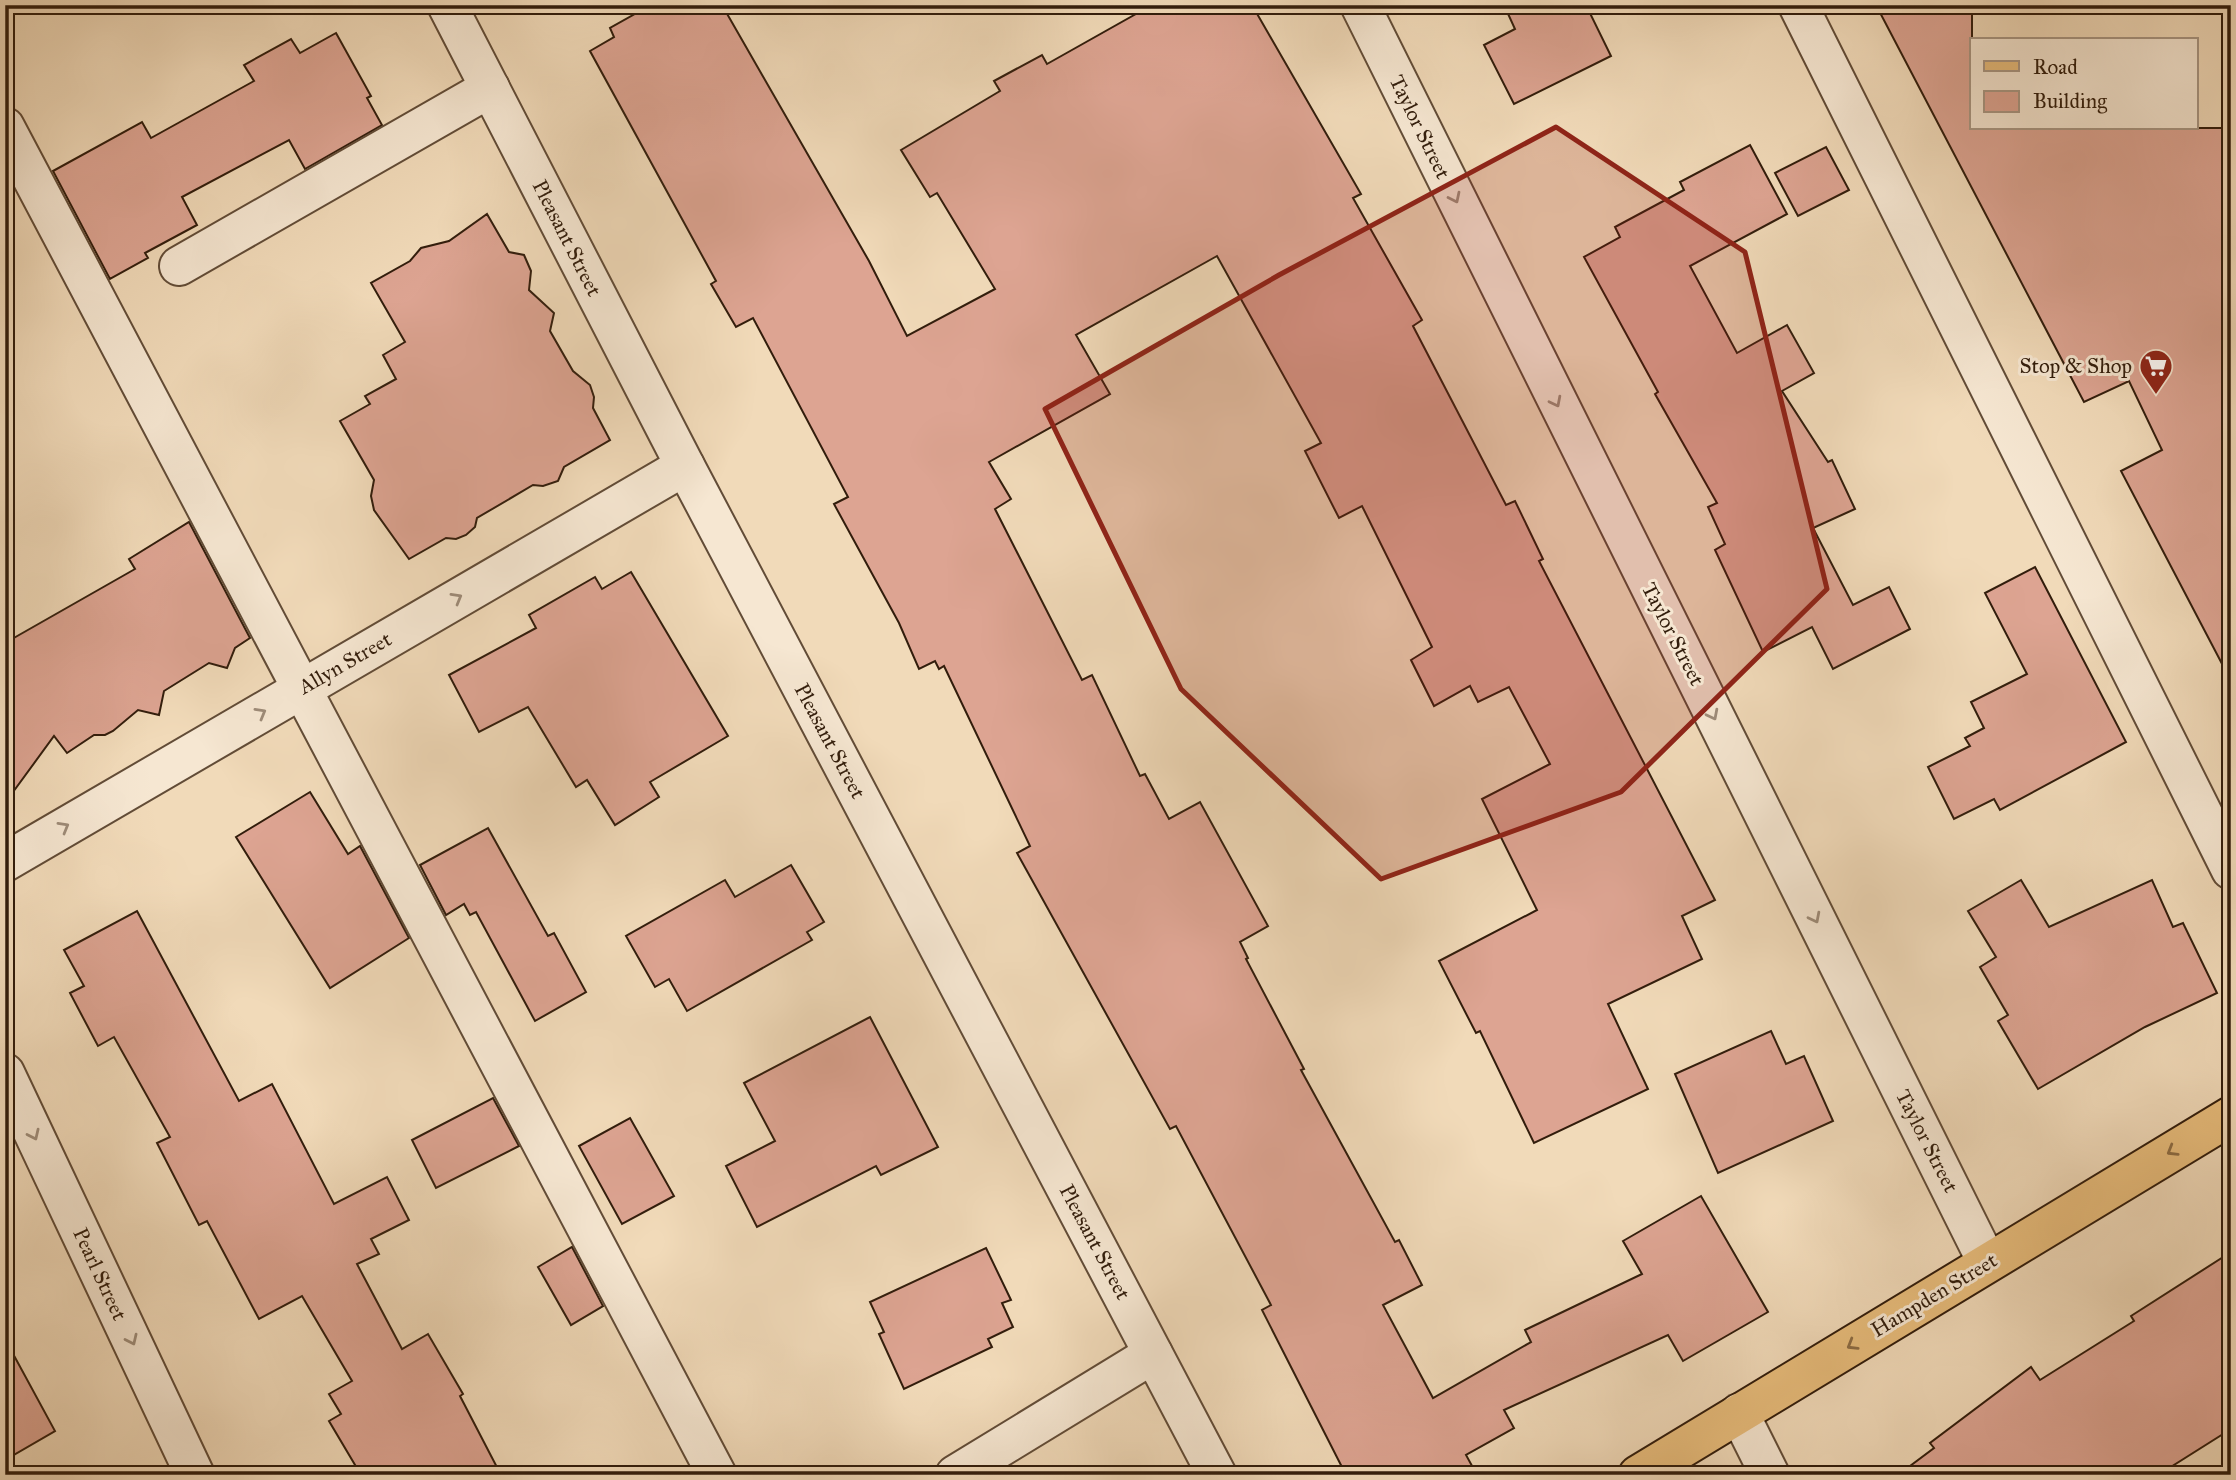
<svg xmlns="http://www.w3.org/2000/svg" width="2236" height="1480" font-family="'IM FELL Great Primer',serif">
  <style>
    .building { fill: #dda492; stroke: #321d0c; stroke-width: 2 }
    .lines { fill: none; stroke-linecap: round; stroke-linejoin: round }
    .minor-casing { stroke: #624c37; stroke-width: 42 }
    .major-casing { stroke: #321d0c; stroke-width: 42 }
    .minor { stroke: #f6e7d2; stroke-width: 38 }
    .major { stroke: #e8bd7c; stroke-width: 38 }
    .oneway { stroke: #9e8c79 }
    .oneway2 { stroke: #8d6d44 }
    .marked { fill: #8f2418; fill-opacity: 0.2; stroke: #8f2418; stroke-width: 5; stroke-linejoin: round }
    .labels { text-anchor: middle; stroke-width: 6; stroke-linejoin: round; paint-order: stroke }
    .street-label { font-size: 21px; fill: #321d0c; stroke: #f6e7d2 }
    .poi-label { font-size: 21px; fill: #321d0c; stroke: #f6e7d2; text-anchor: end }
  </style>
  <rect width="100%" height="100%" fill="#f1dab9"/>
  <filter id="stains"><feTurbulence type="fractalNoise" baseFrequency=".00286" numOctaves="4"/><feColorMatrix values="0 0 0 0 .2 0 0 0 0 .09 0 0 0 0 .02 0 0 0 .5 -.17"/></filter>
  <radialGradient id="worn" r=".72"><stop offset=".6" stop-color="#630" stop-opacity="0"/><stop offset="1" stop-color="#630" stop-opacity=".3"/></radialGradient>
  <g class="building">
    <polygon points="651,5 722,5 869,261 907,336 995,289 937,193 930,197 901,150 1000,91 994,81 1042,55 1047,64 1152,5 1252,5 1361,194 1353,198 1422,320 1413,326 1506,505 1515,501 1543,559 1539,561 1715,900 1682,916 1702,959 1608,1004 1648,1089 1534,1143 1480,1031 1476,1033 1439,961 1537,910 1482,799 1550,764 1509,687 1478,702 1470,686 1434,706 1411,660 1432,647 1362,506 1339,518 1305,451 1321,443 1217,256 1076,335 1110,394 989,462 1011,499 995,509 1082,680 1092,675 1140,776 1145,774 1169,819 1200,802 1268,926 1240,942 1248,958 1246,959 1304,1069 1301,1070 1395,1242 1399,1240 1422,1285 1383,1305 1433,1398 1531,1342 1525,1330 1642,1274 1623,1241 1701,1196 1768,1312 1683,1361 1668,1335 1504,1410 1514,1428 1466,1455 1477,1475 1346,1475 1262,1310 1271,1305 1176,1126 1170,1129 1017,853 1030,846 944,666 939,669 935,661 919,669 899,623 834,504 848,497 753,318 736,327 711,284 716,281 590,51 614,37 610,28"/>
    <polygon points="1504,5 1586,5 1611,56 1514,104 1484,45 1515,29"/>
    <polygon points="1876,5 1972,5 1972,128 2231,128 2231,681 2121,471 2162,450 2129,381 2084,402"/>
    <polygon points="336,33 371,96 367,98 382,125 305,169 289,140 182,197 197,225 145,253 148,258 110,279 53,171 142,122 151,138 254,81 244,65 291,39 300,53"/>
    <polygon points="1750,145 1787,214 1690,266 1737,353 1787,325 1814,373 1782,391 1828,462 1832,460 1855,509 1813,528 1853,605 1889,587 1910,629 1833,669 1812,627 1763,652 1715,550 1725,544 1708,507 1717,503 1655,394 1658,392 1584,257 1620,237 1615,227 1684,190 1680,182"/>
    <polygon points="1826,147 1849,190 1798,216 1775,173"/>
    <polygon points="487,214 509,252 524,255 531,271 529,290 554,313 550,331 573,371 590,385 594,397 593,408 610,440 564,467 558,481 543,486 533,485 477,518 475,527 466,535 456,539 446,538 409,559 374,510 371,496 374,480 340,421 370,404 365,396 396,379 383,355 405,342 371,283 410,261 421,248 449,241"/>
    <polygon points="189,522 250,638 235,648 227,668 209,663 164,691 159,715 138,710 113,731 105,735 94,735 67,753 54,736 5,803 5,643 135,569 129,559"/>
    <polygon points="2035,567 2126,742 2000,810 1994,799 1954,819 1928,767 1970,746 1965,738 1984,728 1971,702 2027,674 1985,593"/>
    <polygon points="631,572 728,736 650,782 659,797 615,825 587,780 576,787 528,707 479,732 449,675 536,628 529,615 595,577 602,589"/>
    <polygon points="310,792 348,854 360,846 409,938 330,988 236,837"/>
    <polygon points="488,828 548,936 554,933 586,992 535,1021 476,912 470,915 464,904 446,915 420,865"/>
    <polygon points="791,865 824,922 807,932 812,940 687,1011 669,979 655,987 626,936 725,880 735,897"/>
    <polygon points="2021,880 2049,927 2152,880 2173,927 2183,923 2217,993 2145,1027 2038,1089 1998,1021 2008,1015 1980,967 1996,957 1968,911"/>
    <polygon points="137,911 239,1101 272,1084 334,1204 387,1177 409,1220 371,1239 379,1254 357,1264 402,1349 428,1334 463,1394 460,1396 501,1475 361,1475 329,1421 341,1414 329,1394 352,1381 302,1296 259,1319 207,1221 199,1225 157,1143 170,1137 114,1037 98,1046 70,993 84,986 64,950"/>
    <polygon points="870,1017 938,1147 881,1175 876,1166 757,1227 726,1166 775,1141 744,1083"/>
    <polygon points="1771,1031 1786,1064 1804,1056 1833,1121 1718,1173 1675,1074"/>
    <polygon points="493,1098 519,1146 436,1188 412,1140"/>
    <polygon points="630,1118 674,1196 622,1224 579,1146"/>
    <polygon points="572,1247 603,1306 571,1325 538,1267"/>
    <polygon points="986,1248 1011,1300 1002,1303 1013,1327 988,1339 992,1347 904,1389 879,1334 884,1332 870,1302"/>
    <polygon points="2231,1252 2231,1429 2158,1475 1898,1475 1934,1448 1930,1443 2031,1367 2040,1380 2134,1321 2131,1316"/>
    <polygon points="5,1339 55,1431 5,1460"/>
  </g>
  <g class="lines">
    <defs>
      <g id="minor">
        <polyline points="447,5 685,466 1217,1475"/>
        <polyline points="1360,5 1987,1262"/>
        <polyline points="1798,5 2231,870"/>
        <polyline points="5,127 717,1475"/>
        <polyline points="179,266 490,88"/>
        <polyline points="5,862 685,466"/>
        <polyline points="5,1073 195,1475"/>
        <polyline points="1739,1413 1770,1475"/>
        <polyline points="955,1475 1153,1354"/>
      </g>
      <polyline id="major" points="1638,1475 2231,1116"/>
    </defs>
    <use href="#minor" class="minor-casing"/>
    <use href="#major" class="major-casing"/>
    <use href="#minor" class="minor"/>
    <use href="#major" class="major"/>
  </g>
  <defs><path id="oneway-chevron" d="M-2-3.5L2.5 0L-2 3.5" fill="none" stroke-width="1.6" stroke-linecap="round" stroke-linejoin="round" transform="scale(1.75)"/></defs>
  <g class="oneway">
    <use href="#oneway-chevron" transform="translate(1455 198) rotate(64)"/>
    <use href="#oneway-chevron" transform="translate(1556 402) rotate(63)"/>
    <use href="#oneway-chevron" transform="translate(457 598) rotate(-30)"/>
    <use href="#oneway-chevron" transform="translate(261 713) rotate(-30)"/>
    <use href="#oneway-chevron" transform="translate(1713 715) rotate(63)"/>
    <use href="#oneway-chevron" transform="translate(64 827) rotate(-30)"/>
    <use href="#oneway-chevron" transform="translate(1815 918) rotate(63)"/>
    <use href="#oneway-chevron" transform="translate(34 1135) rotate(65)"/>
    <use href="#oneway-chevron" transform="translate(132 1340) rotate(65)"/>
  </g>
  <g class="oneway2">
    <use href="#oneway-chevron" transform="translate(2172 1151) rotate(149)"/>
    <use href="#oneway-chevron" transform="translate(1852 1345) rotate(149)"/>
  </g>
  <path class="marked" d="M 1556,127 L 1745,252 L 1827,589 L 1621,792 L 1381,879 L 1181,689 L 1045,409 L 1279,275 Z"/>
  <defs>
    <symbol id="supermarket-pin" viewBox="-11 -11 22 30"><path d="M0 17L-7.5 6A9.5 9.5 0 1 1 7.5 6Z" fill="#8f2418" stroke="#f6e7d2"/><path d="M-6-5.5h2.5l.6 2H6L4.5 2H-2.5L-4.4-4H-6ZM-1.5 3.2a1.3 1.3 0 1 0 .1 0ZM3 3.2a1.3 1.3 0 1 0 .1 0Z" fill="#fff"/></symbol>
  </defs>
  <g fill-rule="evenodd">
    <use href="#supermarket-pin" x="2137" y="347" width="38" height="52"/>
  </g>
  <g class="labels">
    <g class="street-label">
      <text transform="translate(1420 127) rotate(64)" y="7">Taylor Street</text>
      <text transform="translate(567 238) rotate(63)" y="7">Pleasant Street</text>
      <text transform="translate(1673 634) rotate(63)" y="7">Taylor Street</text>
      <text transform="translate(345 663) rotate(-30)" y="7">Allyn Street</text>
      <text transform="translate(830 741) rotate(62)" y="7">Pleasant Street</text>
      <text transform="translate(1927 1141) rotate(63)" y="7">Taylor Street</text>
      <text transform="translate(1095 1242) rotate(62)" y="7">Pleasant Street</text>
      <text transform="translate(100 1274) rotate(65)" y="7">Pearl Street</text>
      <text transform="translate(1934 1295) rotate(-31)" y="7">Hampden Street</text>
    </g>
    <g class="poi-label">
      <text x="2132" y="373">Stop &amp; Shop</text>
    </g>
  </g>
  <rect width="2236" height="1480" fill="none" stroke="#f1dab9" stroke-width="28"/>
  <rect x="7" y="7" width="2222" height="1466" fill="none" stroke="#321d0c" stroke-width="3.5"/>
  <rect x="14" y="14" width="2208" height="1452" fill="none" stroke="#321d0c" stroke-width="2"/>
  <rect x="1970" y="38" width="228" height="91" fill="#f6e7d2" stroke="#a89683" stroke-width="2"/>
  <rect x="1984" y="61" width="35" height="10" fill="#e8bd7c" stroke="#a89683" stroke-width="2"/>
  <text x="2033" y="74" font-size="21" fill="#321d0c">Road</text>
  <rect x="1984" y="91" width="35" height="21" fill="#dda492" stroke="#a89683" stroke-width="2"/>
  <text x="2033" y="108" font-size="21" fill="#321d0c">Building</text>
  <rect width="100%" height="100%" filter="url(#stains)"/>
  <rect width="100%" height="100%" fill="url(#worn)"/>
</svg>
